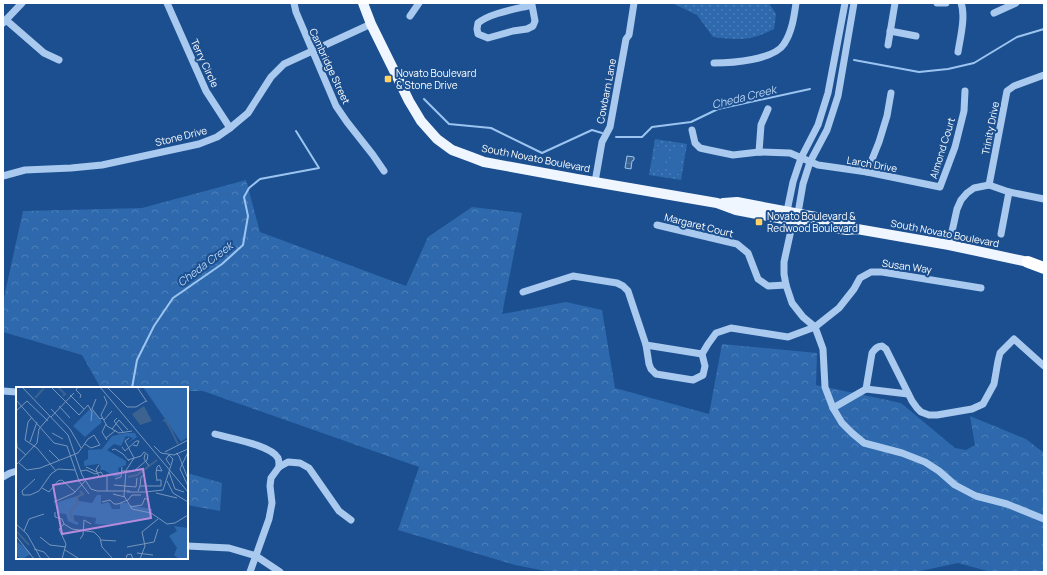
<svg xmlns="http://www.w3.org/2000/svg" width="1047" height="575" font-family="Manrope,sans-serif">
  <style>
    .green { fill: url(#green-dots) }
    .forest { fill: url(#forest-crowns) }
    .pitch { fill: #2e69ad }
    .water { fill: url(#water-waves); stroke: #9cc4f0 }
    .lines { fill: none; stroke-linecap: round; stroke-linejoin: round }
    .stream { stroke: #9cc4f0; stroke-width: 2 }
    .minor { stroke: #a9c9ee; stroke-width: 7 }
    .major { stroke: #f0f6ff; stroke-width: 10 }
    .highway { stroke: #fff; stroke-width: 12 }
    .poi-dot { fill: #ffd166; stroke: #1b4f8f; stroke-width: 1.5 }
    .labels { text-anchor: middle; stroke-width: 4; stroke-linejoin: round; paint-order: stroke }
    .street-label { font-size: 10px; fill: #fff; stroke: #1b4f8f }
    .poi-label { font-size: 10px; fill: #fff; stroke: #1b4f8f; text-anchor: start }
    .water-label { font-size: 11px; font-style: italic; fill: #b5d3f5; stroke: #1b4f8f }
    .inset-river { fill: none; stroke: #3c6290; stroke-width: 2 }
    .inset-road { fill: none; stroke: #7695bc; stroke-width: 1 }
    .view { fill: #b68bdc; fill-opacity: 0.15; stroke: #b68bdc; stroke-width: 2 }
    .inset-edge { fill: none; stroke: #fff; stroke-width: 2 }
  </style>
  <defs>
    <pattern id="green-dots" width="8" height="8" patternUnits="userSpaceOnUse"><rect width="8" height="8" fill="#2e69ad"/><path d="M2 2h.1M6 6h.1" fill="none" stroke="#4d80b9" stroke-width="1.8" stroke-linecap="round"/></pattern>
    <pattern id="forest-crowns" width="20" height="18" patternUnits="userSpaceOnUse"><rect width="20" height="18" fill="#2e69ad"/><path d="M2 6a3 3 0 1 1 6 0M12 15a3 3 0 1 1 6 0" fill="none" stroke="#4d80b9"/></pattern>
    <pattern id="water-waves" width="16" height="10" patternUnits="userSpaceOnUse"><rect width="16" height="10" fill="#3c6290"/><path d="M0 5q4-4 8 0t8 0" fill="none" stroke="#597aa1"/></pattern>
  </defs>
  <rect width="100%" height="100%" fill="#1b4f8f"/>
  <g class="green">
    <path d="M 672,3 L 769,3 L 776,14 L 774,29 C 751,41 738,40 713,37 L 697,15 Z"/>
    <polygon points="655,139 687,144 681,180 649,175"/>
  </g>
  <g class="forest">
    <polygon points="246,180 260,232 406,286 428,237 472,207 522,213 502,314 566,302 602,310 615,388 709,414 722,344 817,353 816,385 901,403 955,448 966,450 975,445 970,416 1026,439 1044,453 1044,571 1043,572 991,572 958,563 916,572 551,572 515,565 398,530 419,467 203,391 187,391 187,388 99,388 99,385 82,355 3,332 3,302 23,211 142,208"/>
    <polygon points="187,473 222,483 220,511 187,505"/>
  </g>
  <g class="pitch">
    <polygon points="657,146 668,148 664,171 653,169"/>
    <polygon points="672,148 683,150 679,174 668,172"/>
  </g>
  <polygon class="water" points="627,156 634,157 634,160 632,161 631,169 625,168"/>
  <g class="lines">
    <g class="stream">
      <polyline points="854,60 919,72 948,69 974,63 1017,37 1044,29"/>
      <polyline points="424,99 449,124 491,128 542,153 592,130 602,133"/>
      <polyline points="616,137 642,137 652,127 691,122 718,109 810,89"/>
      <polyline points="132,388 137,360 154,326 173,298 222,264 243,245 248,216 244,197 249,188 260,179 319,168 296,131"/>
    </g>
    <g class="minor">
      <polyline points="167,3 206,91 230,128"/>
      <polyline points="294,3 296,12 336,106 347,122 373,155 384,171"/>
      <polyline points="854,3 838,96 827,130 810,162 803,184 798,213 793,221 784,262 784,274 786,285 792,303 803,317 815,327 823,349 825,387 833,408 842,423 852,433 864,443 902,453 925,462 939,471 955,485 976,496 1007,504 1044,519"/>
      <polyline points="937,3 946,3"/>
      <path d="M 532,5 L 535,21 L 533,26 L 527,29 L 513,31 L 488,38 L 478,34 L 477,29 L 478,23 C 490,13 516,9 532,5 Z"/>
      <polyline points="994,13 1016,3"/>
      <polyline points="410,16 419,3"/>
      <polyline points="6,20 44,53 59,60"/>
      <polyline points="3,23 22,3"/>
      <polyline points="890,31 916,36"/>
      <polyline points="888,45 895,3"/>
      <path d="M 958,52 C 960,39 966,16 961,3"/>
      <path d="M 714,63 C 732,63 774,60 784,44 C 792,32 794,17 796,3"/>
      <polyline points="692,130 695,143 700,148 709,150 733,155 759,152 790,153 818,165 867,172 940,187 955,147 964,111 965,91"/>
      <polyline points="759,152 761,125 768,109"/>
      <polyline points="867,172 879,142 887,116 891,93"/>
      <polyline points="3,176 25,170 71,168 102,165 199,144 217,137 230,128 248,113 271,77 284,64 371,24"/>
      <polyline points="595,182 602,142 610,127 626,39 629,35 634,3"/>
      <polyline points="989,185 1007,91 1014,86 1044,75"/>
      <polyline points="790,215 787,211 793,182 801,158 818,125 828,93 845,3"/>
      <polyline points="657,225 737,244 748,253 758,279 768,286 786,285"/>
      <polyline points="1001,234 1009,192"/>
      <polyline points="949,245 957,209 961,200 967,193 974,188 989,185 1009,192 1044,199"/>
      <polyline points="523,292 573,276 617,283 623,286 628,291 646,345 702,354 708,344 716,333 731,328 788,337 815,327 839,308 854,289 860,278 871,272 882,272 981,288"/>
      <polyline points="646,345 649,364 651,369 656,374 693,380 703,375 705,366 702,354"/>
      <path d="M 866,389 L 872,353 C 875,349 877,346 882,346 L 886,349 L 912,401 L 917,408 L 921,412 L 929,415 L 937,415 L 972,409 L 983,404 L 994,384 L 998,361 L 1000,353 L 1014,339 L 1044,366"/>
      <polyline points="3,391 17,392"/>
      <polyline points="833,408 866,389 908,394"/>
      <path d="M 215,434 C 229,438 271,445 278,458 C 279,460 279,465 279,467"/>
      <polyline points="3,477 10,473 17,471"/>
      <polyline points="187,546 229,548 256,556 280,572"/>
      <polyline points="250,572 269,519 272,503 270,486 271,478 279,467 288,462 300,463 309,468 339,511 351,520"/>
    </g>
    <g class="major">
      <polyline points="363,3 371,24 409,101 421,121 437,139 452,150 471,157 484,162 577,179 717,203 736,210 793,221 847,230 857,229 949,245 1028,262"/>
      <polyline points="723,203 737,202 848,223 857,229"/>
    </g>
    <polyline class="highway" points="1028,262 1044,268"/>
  </g>
  <g class="poi-dot">
    <rect x="384" y="75" width="8" height="8" rx="2"/>
    <rect x="755" y="218" width="8" height="8" rx="2"/>
  </g>
  <g class="labels">
    <g class="street-label">
      <text transform="translate(205 63) rotate(65)" y="4">Terry Circle</text>
      <text transform="translate(330 66) rotate(65)" y="4">Cambridge Street</text>
      <text transform="translate(606 91) rotate(-79)" y="4">Cowbarn Lane</text>
      <text transform="translate(990 128) rotate(-79)" y="4">Trinity Drive</text>
      <text transform="translate(181 136) rotate(-14)" y="4">Stone Drive</text>
      <text transform="translate(942 148) rotate(-73)" y="4">Almond Court</text>
      <text transform="translate(536 158) rotate(11)" y="4">South Novato Boulevard</text>
      <text transform="translate(872 164) rotate(10)" y="4">Larch Drive</text>
      <text transform="translate(699 225) rotate(14)" y="4">Margaret Court</text>
      <text transform="translate(945 233) rotate(11)" y="4">South Novato Boulevard</text>
      <text transform="translate(907 266) rotate(8)" y="4">Susan Way</text>
    </g>
    <g class="poi-label">
      <text x="396" y="77">Novato Boulevard<tspan x="396" dy="12">&amp; Stone Drive</tspan></text>
      <text x="767" y="220">Novato Boulevard &amp;<tspan x="767" dy="12">Redwood Boulevard</tspan></text>
    </g>
    <g class="water-label">
      <text transform="translate(744 97) rotate(-14)" y="4">Cheda Creek</text>
      <text transform="translate(205 264) rotate(-37)" y="4">Cheda Creek</text>
    </g>
  </g>
  <g transform="translate(16 387)">
    <rect width="172" height="172" fill="#1b4f8f"/>
    <path d="M 75,21 L 86,35 L 69,50 L 57,39 ZM 110,46 L 119,46 L 121,50 L 111,57 L 117,51 L 110,49 L 105,59 L 98,57 L 91,63 L 110,74 L 110,78 L 102,81 L 104,89 L 99,90 L 88,83 L 84,83 L 85,79 L 82,77 L 68,79 L 68,74 L 72,72 L 72,63 L 86,62 L 96,49 ZM 0,154 L 12,163 L 15,167 L 6,172 L 0,169 Z" fill="#2e69ad"/>
    <path d="M 81,108 L 85,108 L 85,117 L 93,115 L 96,122 L 104,122 L 104,116 L 112,116 L 113,118 L 136,122 L 136,128 L 134,132 L 100,138 L 79,137 L 80,131 L 58,128 L 57,133 L 63,136 L 61,138 L 52,134 L 50,127 L 42,126 L 42,115 L 61,109 L 63,114 L 76,116 ZM 158,139 L 172,141 L 171,172 L 163,172 L 158,168 L 161,161 L 153,149 L 161,144 Z" fill="#2e69ad"/>
    <path d="M 127,0 L 172,0 L 172,50 L 165,55 Z" fill="#2e69ad"/>
    <path d="M 128,19 L 136,34 L 124,38 L 116,27 Z" fill="#3c6290"/>
    <path class="inset-river" d="M 42,0 L 49,7 L 47,9M 19,11 L 28,1M 147,34 L 149,33 L 154,41 L 162,57M 112,90 L 121,88 L 141,73M 58,134 L 54,126 L 62,115 L 61,110 L 67,107 L 64,104M 0,144 L 13,158"/>
    <path class="inset-road" d="M 6,0 L 52,48 L 66,88 L 75,102 L 81,104 L 114,104M 35,0 L 63,28 L 72,18 L 76,25 L 75,34M 62,0 L 60,3 L 65,8 L 64,11M 84,0 L 172,105M 91,0 L 111,20 L 120,20 L 130,14M 121,0 L 131,15M 54,8 L 68,22M 88,9 L 91,16 L 85,28 L 91,39 L 103,46 L 116,44M 80,12 L 76,22 L 84,32 L 87,31M 0,13 L 38,56 L 51,59 L 63,94 L 73,107M 43,19 L 54,31M 35,22 L 54,42 L 65,61M 0,24 L 11,14 L 32,34M 16,30 L 12,35 L 9,53 L 21,61 L 40,84M 35,30 L 58,6M 101,31 L 98,34 L 107,45M 88,33 L 96,24M 90,37 L 86,45 L 91,53M 96,42 L 103,33 L 112,43M 0,45 L 1,60 L 10,68M 36,46 L 47,52M 90,51 L 100,43M 14,55 L 21,35M 138,59 L 145,66 L 158,68 L 172,62M 106,60 L 109,64 L 120,54 L 123,54 L 121,59 L 117,58M 33,63 L 43,73M 96,63 L 99,62 L 107,67 L 113,74M 149,65 L 172,53M 172,65 L 164,82 L 172,99M 160,66 L 163,69 L 172,92M 129,67 L 128,72 L 133,79M 3,76 L 11,83 L 24,81 L 62,66 L 72,52 L 78,48 L 84,58 L 75,61 L 69,57M 0,78 L 21,56 L 23,42 L 34,29M 83,78 L 80,82 L 83,90M 70,80 L 81,85M 140,83 L 146,84 L 143,78 L 141,80 L 140,86 L 141,94M 65,84 L 70,83 L 79,87 L 85,85 L 87,88M 105,84 L 118,84 L 131,73 L 132,68 L 128,65 L 125,69 L 112,73M 110,84 L 108,109 L 116,122 L 135,126 L 151,137 L 159,136 L 172,128M 109,85 L 118,71 L 109,54 L 113,51M 153,85 L 159,102 L 168,105M 19,92 L 6,104 L 7,108 L 14,108 L 23,104 L 35,87 L 42,82 L 59,83M 99,92 L 105,90 L 106,80M 151,94 L 157,106 L 172,115M 98,98 L 120,100 L 121,91M 124,99 L 125,90 L 129,87M 26,101 L 33,105 L 42,94 L 46,93 L 59,105M 91,104 L 91,87M 122,104 L 124,99 L 145,99 L 145,93 L 141,93M 111,105 L 129,105M 129,105 L 147,103 L 157,72 L 153,68 L 150,72 L 154,78M 140,106 L 161,111M 97,107 L 109,110M 38,115 L 58,106 L 69,94M 86,115 L 94,113 L 98,117 L 102,117 L 112,113 L 116,108 L 125,108M 114,120 L 126,118 L 129,111 L 133,114M 39,125 L 39,130 L 46,132 L 48,137M 0,137 L 11,147 L 25,172M 8,144 L 13,132 L 28,127M 0,149 L 18,172M 24,150 L 34,158 L 50,160M 64,152 L 67,148 L 68,133 L 75,137M 85,153 L 100,154M 111,160 L 138,155 L 142,142M 18,162 L 28,165 L 34,172M 49,163 L 62,171M 121,166 L 137,168M 46,172 L 50,157 L 43,142 L 48,137 L 56,142 L 78,145 L 84,151 L 86,160 L 97,172M 110,172 L 111,168 L 115,167 L 117,172M 124,172 L 129,159 L 126,145 L 142,132"/>
    <path class="view" d="M 127,82 L 135,131 L 46,147 L 37,98 Z"/>
    <rect width="172" height="172" class="inset-edge"/>
  </g>
  <rect width="1047" height="575" fill="none" stroke="#ffffff" stroke-width="8"/>
</svg>
